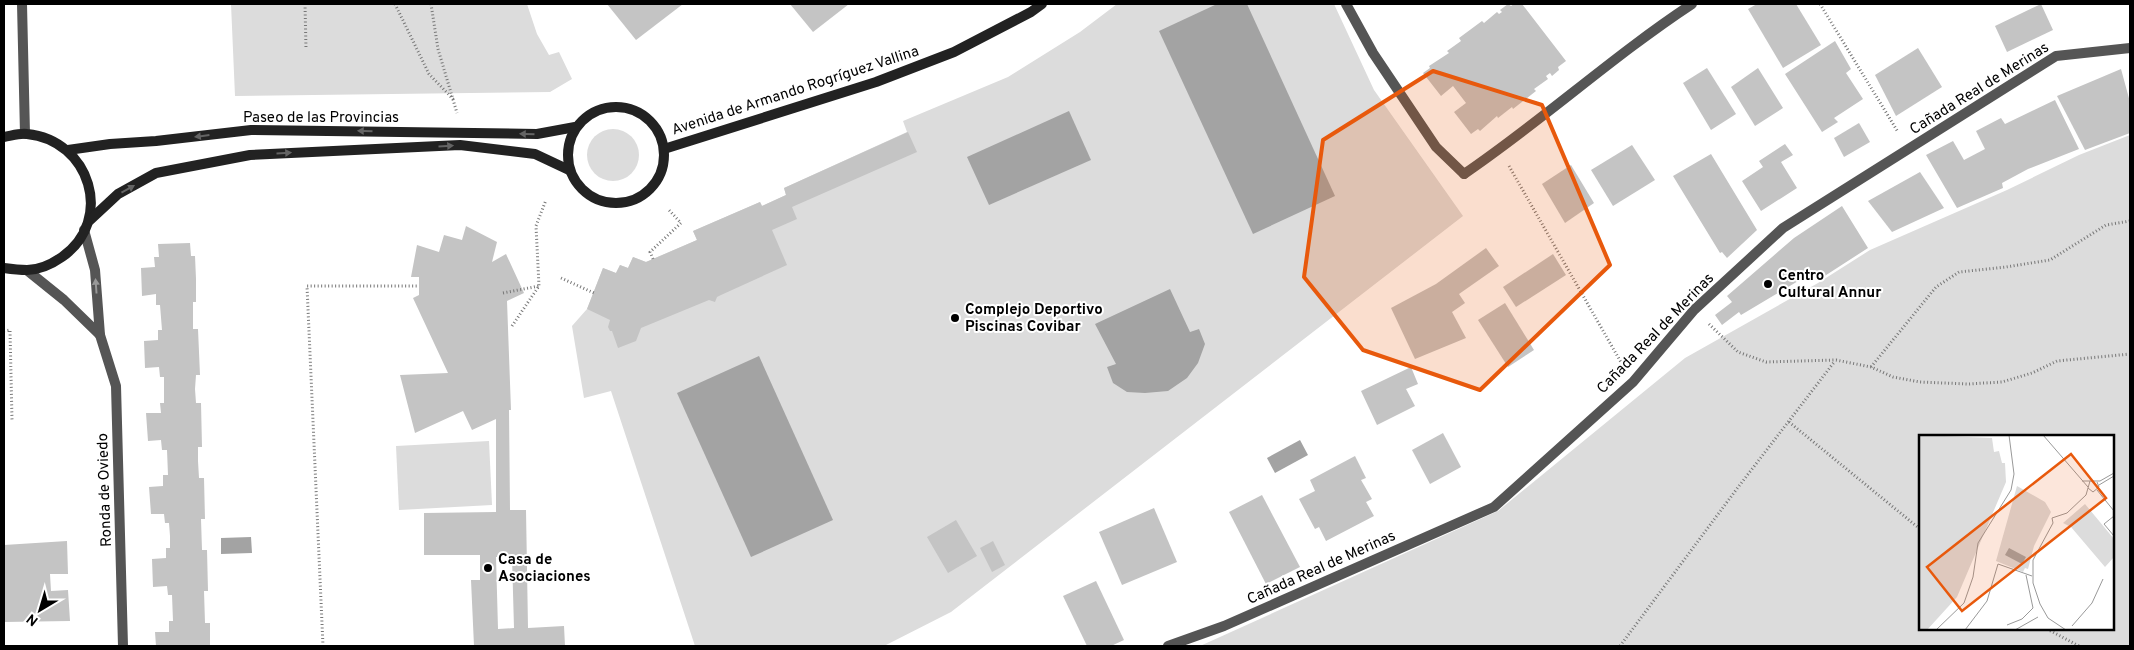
<svg xmlns="http://www.w3.org/2000/svg" width="2134" height="650" font-family="Overpass,sans-serif">
  <style>
    .green { fill: #dcdcdc; fill-rule: evenodd }
    .water { fill: #a3a3a3 }
    .building { fill: #c4c4c4; fill-rule: evenodd }
    .lines { fill: none; stroke-linecap: round; stroke-linejoin: round }
    .path { stroke: #777; stroke-width: 3; stroke-dasharray: 1 2.5; stroke-linecap: butt }
    .lane { stroke: #555; stroke-width: 10 }
    .street { stroke: #555; stroke-width: 10 }
    .secondary { stroke: #222; stroke-width: 10 }
    .oneway { fill: #646464 }
    .oneway2 { fill: #999 }
    .marked { fill: #e8590c; fill-opacity: 0.2; stroke: #e8590c; stroke-width: 4; stroke-linejoin: round }
    .poi-dot { fill: #000; stroke: #fff; stroke-width: 2 }
    .labels { text-anchor: middle; stroke-width: 4; stroke-linejoin: round; paint-order: stroke }
    .street-label { font-size: 15px; fill: #000; stroke: #fff }
    .poi-label { font-size: 15px; font-weight: bold; fill: #000; stroke: #fff; text-anchor: start }
    .inset-road { fill: none; stroke: #999; stroke-width: 1 }
    .view { fill: #e8590c; fill-opacity: 0.15; stroke: #e8590c; stroke-width: 2.5 }
    .inset-edge { fill: none; stroke: #000; stroke-width: 2.5 }
  </style>
  <rect width="100%" height="100%" fill="#fff"/>
  <g class="green">
    <polygon points="231,4 527,4 537,34 549,55 559,52 572,79 550,92 235,96"/>
    <polygon points="1117,4 1334,4 1374,90 1463,216 951,612 884,646 695,646 611,391 584,398 572,326 587,309 603,268 616,273 620,265 628,268 633,257 646,262 697,240 693,231 760,202 762,206 786,195 784,188 907,132 903,121 1008,77 1080,32"/>
    <circle cx="613" cy="155" r="26"/>
    <path d="M 2130,135 L 2130,646 L 1200,646 L 1498,511 L 1685,358 L 1818,283 L 1870,250 L 2007,190 L 2079,155 ZM 2113,436 L 2113,629 L 1920,629 L 1920,436 Z"/>
    <polygon points="489,441 492,505 399,510 396,446"/>
  </g>
  <g class="water">
    <polygon points="1217,4 1247,4 1335,196 1253,234 1159,31"/>
    <polygon points="1069,111 1091,160 989,205 967,157"/>
    <polygon points="1170,289 1190,332 1199,329 1205,344 1198,363 1187,378 1168,391 1145,393 1127,392 1113,383 1107,367 1116,364 1095,324"/>
    <polygon points="759,356 833,520 751,557 677,393"/>
    <polygon points="1300,440 1308,455 1275,473 1267,458"/>
    <polygon points="251,537 252,553 221,554 221,538"/>
  </g>
  <g class="building">
    <polygon points="607,4 683,4 636,40"/>
    <polygon points="790,4 849,4 813,32"/>
    <polygon points="1508,4 1511,6 1514,4 1522,4 1566,61 1558,67 1559,70 1552,76 1550,73 1546,76 1548,79 1534,89 1536,91 1513,109 1512,107 1498,118 1497,116 1480,131 1478,129 1471,134 1454,112 1466,103 1453,86 1441,96 1423,73 1430,68 1429,66 1449,53 1447,51 1461,41 1459,38 1482,21 1484,23 1497,12 1499,14 1502,12 1500,10"/>
    <polygon points="1757,4 1796,4 1821,45 1783,68 1748,9"/>
    <polygon points="2041,4 2053,30 2007,52 1995,26"/>
    <polygon points="1835,41 1851,69 1846,73 1863,99 1834,118 1838,122 1822,132 1785,74"/>
    <polygon points="1918,48 1942,87 1896,116 1875,75"/>
    <polygon points="1707,68 1736,114 1711,130 1683,83"/>
    <polygon points="1758,68 1783,108 1755,126 1731,87"/>
    <polygon points="2121,69 2130,102 2130,133 2085,150 2057,96"/>
    <polygon points="2055,100 2079,149 2028,169 2002,183 2003,188 1957,208 1926,155 1953,141 1964,160 1985,149 1976,131 2001,118 2005,124"/>
    <polygon points="1859,123 1870,142 1844,157 1834,138"/>
    <polygon points="908,132 917,152 792,207 797,219 772,230 787,265 721,295 717,297 715,302 709,300 641,328 636,341 618,348 612,331 610,331 608,327 610,320 587,309 603,268 616,273 620,265 628,268 633,257 646,262 697,240 693,231 760,202 762,206 786,195 784,188"/>
    <polygon points="1785,144 1793,155 1781,162 1797,188 1761,211 1742,181 1763,167 1759,161"/>
    <polygon points="1632,145 1655,180 1613,206 1591,170"/>
    <polygon points="1711,154 1757,230 1727,258 1722,252 1720,253 1673,176"/>
    <polygon points="1571,165 1594,203 1565,223 1542,184"/>
    <polygon points="1920,172 1944,208 1892,232 1868,201"/>
    <polygon points="1842,206 1868,248 1820,279 1815,271 1741,315 1739,312 1722,325 1715,315 1732,302 1727,296 1794,238"/>
    <path d="M 466,226 L 497,242 L 492,262 L 506,254 L 524,293 L 507,301 L 511,410 L 509,410 L 510,510 L 526,510 L 528,628 L 564,626 L 565,646 L 474,646 L 471,580 L 480,580 L 480,555 L 424,555 L 424,513 L 496,512 L 496,419 L 472,430 L 463,411 L 415,433 L 400,375 L 448,373 L 413,298 L 419,295 L 419,277 L 411,277 L 417,245 L 439,252 L 444,235 L 462,240 ZM 496,557 L 512,557 L 514,628 L 498,629 Z"/>
    <polygon points="190,243 191,256 195,256 196,279 196,302 193,302 193,329 198,329 200,375 196,375 195,389 196,403 201,403 202,447 198,447 198,461 199,478 204,478 205,519 201,519 202,550 207,550 208,591 204,591 205,623 210,623 210,646 156,646 155,632 169,632 169,621 173,621 172,595 168,595 167,586 153,587 152,559 166,558 166,548 170,548 170,536 169,523 165,523 164,514 151,514 149,487 163,486 163,475 168,475 167,450 162,450 161,440 148,441 146,413 161,413 160,403 164,403 164,377 160,377 159,367 145,368 144,341 158,340 158,330 162,330 160,305 156,305 156,294 142,296 141,268 155,267 154,257 159,257 158,244"/>
    <polygon points="1486,248 1499,266 1459,294 1465,303 1452,312 1466,338 1415,359 1391,308 1436,284"/>
    <polygon points="1553,254 1566,275 1516,307 1503,287"/>
    <polygon points="1505,303 1534,350 1508,367 1478,320"/>
    <polygon points="1411,367 1418,384 1406,389 1415,406 1377,425 1361,391"/>
    <polygon points="1443,433 1461,467 1430,484 1412,450"/>
    <polygon points="1355,456 1366,478 1361,480 1372,499 1366,502 1374,516 1326,541 1319,527 1315,529 1299,499 1315,491 1310,480"/>
    <polygon points="1262,495 1300,567 1266,584 1229,512"/>
    <polygon points="1154,508 1177,562 1122,585 1099,532"/>
    <polygon points="956,520 977,556 948,573 927,537"/>
    <polygon points="67,541 68,574 50,574 51,591 68,590 70,621 4,622 4,545"/>
    <polygon points="993,541 1005,565 992,572 980,548"/>
    <polygon points="1096,581 1124,640 1111,646 1087,646 1063,596"/>
  </g>
  <g class="lines">
    <g class="path">
      <polyline points="305,4 306,49"/>
      <polyline points="395,4 429,74 454,100"/>
      <polyline points="431,4 438,49 457,113"/>
      <polyline points="1820,4 1898,132"/>
      <polyline points="1509,166 1622,364"/>
      <polyline points="653,259 650,252 681,223 669,210"/>
      <polyline points="561,278 594,293"/>
      <polyline points="503,293 539,286"/>
      <polyline points="1709,324 1738,352 1766,362 1836,360 1871,367 1893,377 1920,382 1968,384 2002,382 2032,373 2057,361 2130,354"/>
      <polyline points="512,326 539,286 536,226 546,200"/>
      <polyline points="4,331 10,330 12,420"/>
      <polyline points="1871,367 1936,287 1959,272 2006,267 2050,260 2106,225 2130,221"/>
      <polyline points="1789,422 1920,529"/>
      <polyline points="2047,629 2079,646"/>
      <polyline points="323,646 307,286 419,286"/>
      <polyline points="1620,646 1739,486 1835,361"/>
    </g>
    <polyline class="lane" points="1346,4 1373,53 1436,147 1464,174"/>
    <g class="street">
      <polyline points="22,4 25,134"/>
      <path d="M 1464,174 C 1542,121 1613,56 1692,4"/>
      <polyline points="84,230 95,270 100,335 116,386 123,646"/>
      <polyline points="28,271 64,300 100,335"/>
      <polyline points="1168,646 1224,626 1494,507 1633,382 1694,310 1783,228 2056,56 2130,48"/>
    </g>
    <g class="secondary">
      <circle cx="616" cy="155" r="48"/>
      <path d="M 4,137 C 11,136 19,133 27,134 C 90,140 115,220 62,257 C 52,264 39,270 27,270 C 19,270 11,269 4,268"/>
      <polyline points="664,149 876,82 954,52 1031,12 1042,4"/>
      <polyline points="68,150 110,144 156,141 251,130 537,134 575,127"/>
      <polyline points="90,220 118,194 156,173 250,155 460,145 535,154 569,170"/>
    </g>
  </g>
  <defs><path id="oneway-solid" d="M-6-.8H1V-3.2L6.5 0L1 3.2V.8H-6Z" transform="scale(1.25)"/></defs>
  <g class="oneway">
    <use href="#oneway-solid" transform="translate(365 131) rotate(-179)"/>
    <use href="#oneway-solid" transform="translate(527 134) rotate(-179)"/>
    <use href="#oneway-solid" transform="translate(202 136) rotate(173)"/>
    <use href="#oneway-solid" transform="translate(446 146) rotate(-3)"/>
    <use href="#oneway-solid" transform="translate(284 153) rotate(-3)"/>
    <use href="#oneway-solid" transform="translate(128 189) rotate(-29)"/>
  </g>
  <use class="oneway2" href="#oneway-solid" transform="translate(96 286) rotate(-94)"/>
  <path class="marked" d="M 1433,71 L 1542,105 L 1610,265 L 1480,390 L 1363,350 L 1304,277 L 1323,140 Z"/>
  <g class="poi-dot">
    <circle cx="1768" cy="284" r="5"/>
    <circle cx="955" cy="318" r="5"/>
    <circle cx="488" cy="568" r="5"/>
  </g>
  <g class="labels">
    <g class="street-label">
      <text transform="translate(1979 88) rotate(-32)" y="5">Cañada Real de Merinas</text>
      <text transform="translate(795 90) rotate(-18)" y="5">Avenida de Armando Rogríguez Vallina</text>
      <text x="321" y="122">Paseo de las Provincias</text>
      <text transform="translate(1655 333) rotate(-46)" y="5">Cañada Real de Merinas</text>
      <text transform="translate(104 490) rotate(-92)" y="5">Ronda de Oviedo</text>
      <text transform="translate(1321 567) rotate(-24)" y="5">Cañada Real de Merinas</text>
    </g>
    <g class="poi-label">
      <text x="1778" y="280">Centro<tspan x="1778" dy="17">Cultural Annur</tspan></text>
      <text x="965" y="314">Complejo Deportivo<tspan x="965" dy="17">Piscinas Covibar</tspan></text>
      <text x="498" y="564">Casa de<tspan x="498" dy="17">Asociaciones</tspan></text>
    </g>
  </g>
  <g transform="translate(1919 435)">
    <rect width="195" height="195" fill="#fff"/>
    <path d="M 0,0 L 73,3 L 75,17 L 80,16 L 83,28 L 86,28 L 87,47 L 38,162 L 8,195 L 0,195 ZM 98,51 L 126,67 L 132,77 L 115,111 L 109,134 L 106,133 L 104,137 L 77,126 ZM 166,69 L 195,104 L 195,122 L 186,132 L 152,92 L 144,88 Z" fill="#dcdcdc"/>
    <path d="M 90,113 L 107,122 L 103,129 L 86,120 Z" fill="#a3a3a3"/>
    <path class="inset-road" d="M 124,0 L 169,52M 163,46 L 181,46 L 195,38M 171,46 L 169,53 L 174,57 L 180,52 L 178,47M 180,50 L 195,41M 178,55 L 195,76M 195,81 L 185,89 L 195,101M 88,190 L 103,184 L 114,173 L 107,140M 153,191 L 173,168 L 184,144M 17,195 L 45,168 L 54,142 L 59,108 L 92,55 L 95,39 L 90,0M 46,195 L 68,166 L 79,129 L 113,141M 96,195 L 119,182M 147,195 L 129,183 L 121,169 L 114,148 L 114,125 L 134,88 L 133,83 L 148,78 L 167,60 L 169,53"/>
    <path class="view" d="M 152,19 L 187,63 L 43,176 L 8,132 Z"/>
    <rect width="195" height="195" class="inset-edge"/>
  </g>
  <rect width="2134" height="650" fill="none" stroke="#000000" stroke-width="10"/>
  <g transform="translate(40 610) rotate(218)" stroke="#ffffff" stroke-width="4" paint-order="stroke">
  <path d="M0-4L9 19L0 12L-9 19Z" fill="#000000"/>
  <text y="-8" font-size="14" font-weight="bold" text-anchor="middle" fill="#000000">N</text>
  </g>
</svg>
